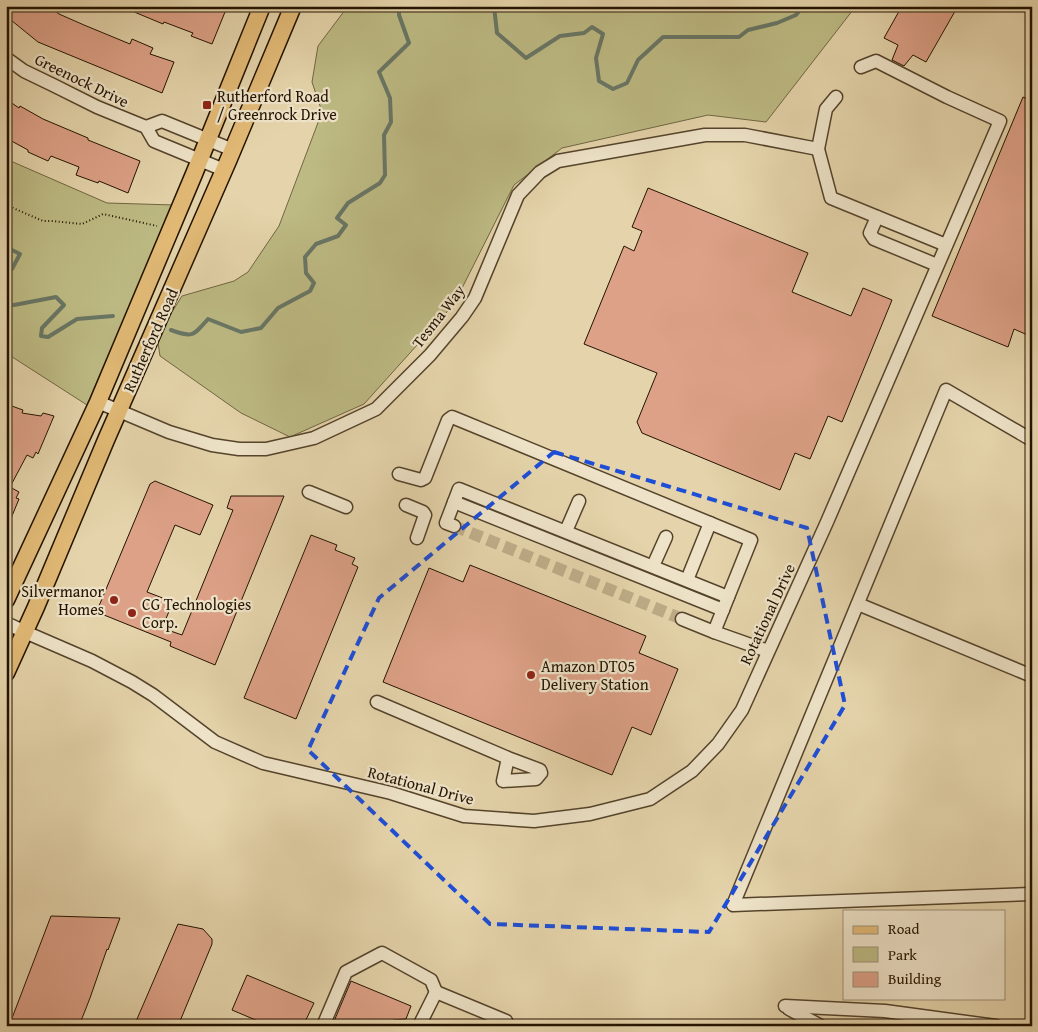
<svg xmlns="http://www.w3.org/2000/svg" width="1038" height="1032" font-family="'Gentium Book Plus',serif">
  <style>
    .green { fill: #bdba83; stroke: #706642 }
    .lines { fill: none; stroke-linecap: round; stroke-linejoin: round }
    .stream { stroke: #687665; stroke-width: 4 }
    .building { fill: #dda187; stroke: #231300 }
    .minor-tunnel { stroke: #bead89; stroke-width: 12; stroke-dasharray: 12 6; stroke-linecap: butt }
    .minor-casing { stroke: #54432b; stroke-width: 15 }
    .major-casing { stroke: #231300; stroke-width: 19 }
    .path { stroke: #231300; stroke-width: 2; stroke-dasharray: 1 2.5; stroke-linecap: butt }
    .minor { stroke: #eee3c8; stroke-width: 12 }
    .major { stroke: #e2ba76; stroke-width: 16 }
    .marked { fill: none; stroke: #1d4ed8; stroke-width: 4; stroke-dasharray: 10 6; stroke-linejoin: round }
    .poi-dot { fill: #8f2418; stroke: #eee3c8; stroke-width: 2 }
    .labels { text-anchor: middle; stroke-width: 4.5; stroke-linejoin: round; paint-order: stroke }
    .street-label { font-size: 16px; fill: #231300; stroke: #eee3c8 }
    .poi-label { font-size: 16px; fill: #231300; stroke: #eee3c8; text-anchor: start }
  </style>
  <rect width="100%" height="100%" fill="#e5d4ab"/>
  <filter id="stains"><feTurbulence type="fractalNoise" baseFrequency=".004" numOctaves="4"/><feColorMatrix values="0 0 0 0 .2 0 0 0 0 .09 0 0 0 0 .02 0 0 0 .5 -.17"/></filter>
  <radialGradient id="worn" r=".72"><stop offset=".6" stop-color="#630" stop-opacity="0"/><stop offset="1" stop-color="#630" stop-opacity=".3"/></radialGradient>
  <g class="green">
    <polygon points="348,6 856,6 766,122 708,115 562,148 514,185 454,304 364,404 290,437 241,413 160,356 157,336 182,296 234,281 248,272 279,226 322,112 312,82 318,46"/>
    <polygon points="6,159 107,203 174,205 87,405 6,353"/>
  </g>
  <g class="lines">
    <g class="stream">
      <polyline points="494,6 497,33 526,58 560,36 584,33 592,27 603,34 596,58 599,81 613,89 627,83 638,60 663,37 739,37 748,30 777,23 796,15 803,6"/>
      <polyline points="6,253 10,249 20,254 12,269 6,270"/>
      <polyline points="6,304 14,305 56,297 64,305 42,328 41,336 48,337 77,319 113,316"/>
      <path d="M 171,330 C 193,338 193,336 208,319 L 241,332 L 261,328 L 278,308 L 310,291 L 314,283 L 306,273 L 305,257 L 316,244 L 338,236 L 346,225 L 337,218 L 348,203 L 380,183 L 385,175 L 384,135 L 391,122 L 390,98 L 379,72 L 409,43 L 399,15 L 399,6"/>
    </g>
  </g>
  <g class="building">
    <polygon points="6,6 48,6 59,14 84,25 130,44 132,39 153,48 150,54 174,62 162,93 38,42 6,16"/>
    <polygon points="120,6 212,6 225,12 212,44 191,36 193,33 164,22 163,24"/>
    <polygon points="902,6 958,6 926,62 913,55 904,66 892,60 898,45 884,38"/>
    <polygon points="1023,97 1032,101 1032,337 1014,329 1008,347 932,316"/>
    <polygon points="6,99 19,108 20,106 43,119 88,138 88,140 140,161 128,193 99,181 98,183 76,175 79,167 51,156 48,161 28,152 28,150 6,138"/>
    <polygon points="648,188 808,253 792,292 851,316 863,288 892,300 842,422 828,416 810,459 795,453 780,490 642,433 637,422 657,373 584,344 624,246 634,251 642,231 632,227"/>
    <polygon points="6,404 23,410 22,413 41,416 43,413 54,416 38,454 36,452 33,458 27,455 10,487 19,492 16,498 19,499 7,528"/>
    <polygon points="155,481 213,505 200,535 175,525 147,592 173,602 162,628 182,635 233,510 227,508 231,496 284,496 215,665 170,646 171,642 104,615 99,606 150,484"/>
    <polygon points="311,535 337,545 335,550 355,558 352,564 358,567 296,719 244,698"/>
    <polygon points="470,565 646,636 639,653 678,669 651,735 632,727 612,775 383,682 429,568 463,582"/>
    <polygon points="51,916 120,918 108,950 107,949 90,998 79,1026 9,1026"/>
    <polygon points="178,924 203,929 212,939 212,944 178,1026 134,1026"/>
    <polygon points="247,975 314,1003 303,1026 264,1026 259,1023 258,1021 232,1010"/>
    <polygon points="351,981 411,1006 406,1019 393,1020 393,1026 332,1026"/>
  </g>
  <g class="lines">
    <polyline class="minor-tunnel" points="454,526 682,619"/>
    <defs>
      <g id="minor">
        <polyline points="6,58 24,71 53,85 97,107 146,127 154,141 224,170"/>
        <polyline points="836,97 826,109 818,149 831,198 946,245"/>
        <polyline points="146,127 162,121 233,150"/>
        <polyline points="877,217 870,233 874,239 937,265"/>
        <polyline points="98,402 169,432 212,445 239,449 266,449 314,438 376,409 430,355 462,317 475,298 518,195 540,172 558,161 705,135 745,135 818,149"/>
        <polyline points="1032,440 946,390 733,905 1032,894"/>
        <polyline points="399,474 421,480 425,478 448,420 452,417 751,540 714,632 768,651"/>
        <polyline points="309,492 346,507"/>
        <polyline points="454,502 723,610"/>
        <polyline points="406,505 423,512 425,515 417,538"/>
        <polyline points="454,526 446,523 459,489 728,597"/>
        <polyline points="566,531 579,501"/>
        <polyline points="653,566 666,537"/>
        <polyline points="687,580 710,523"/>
        <polyline points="858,604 1032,676"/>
        <polyline points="682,619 714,632"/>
        <polyline points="6,623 25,632 92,661 132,682 153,695 215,742 263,763 391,793 464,816 534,821 590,814 650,799 692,771 718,744 742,710 827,522 1000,121 947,97 876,61 861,67"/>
        <polyline points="377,702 508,758 503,781 536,779 541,773 540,770 508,758"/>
        <polyline points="785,1006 885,1011 996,1026"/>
        <polyline points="789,1009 821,1026"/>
        <polyline points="323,1026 346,972 382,953 431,980 436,992"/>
        <polyline points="419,1026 436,992 506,1021 505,1026"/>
      </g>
      <g id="major">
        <polyline points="6,600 98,402 194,174 262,6"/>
        <polyline points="6,673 36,607 106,440 228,161 293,6"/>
      </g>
    </defs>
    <use href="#minor" class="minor-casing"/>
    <use href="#major" class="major-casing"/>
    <polyline class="path" points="6,205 43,221 52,221 82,224 103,214 157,226"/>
    <use href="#minor" class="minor"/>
    <use href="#major" class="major"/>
  </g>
  <path class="marked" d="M 554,452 L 807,528 L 845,705 L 709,932 L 490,924 L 308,750 L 379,598 Z"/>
  <g class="poi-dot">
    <rect x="202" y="100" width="10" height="10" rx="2.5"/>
    <circle cx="114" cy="600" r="5"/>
    <circle cx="132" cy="613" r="5"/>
    <circle cx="531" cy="675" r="5"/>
  </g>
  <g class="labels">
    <g class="street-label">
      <text transform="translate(82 80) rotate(26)" y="6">Greenock Drive</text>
      <text transform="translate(438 316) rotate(-52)" y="6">Tesma Way</text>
      <text transform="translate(150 340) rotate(-66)" y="6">Rutherford Road</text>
      <text transform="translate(767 614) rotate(-65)" y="6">Rotational Drive</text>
      <text transform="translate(421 785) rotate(15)" y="6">Rotational Drive</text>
    </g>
    <g class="poi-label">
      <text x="217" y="102">Rutherford Road<tspan x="217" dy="18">/ Greenrock Drive</tspan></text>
      <text x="104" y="597" text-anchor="end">Silvermanor<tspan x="104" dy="18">Homes</tspan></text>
      <text x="142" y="610">CG Technologies<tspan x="142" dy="18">Corp.</tspan></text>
      <text x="541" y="672">Amazon DTO5<tspan x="541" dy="18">Delivery Station</tspan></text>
    </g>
  </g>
  <rect width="1038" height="1032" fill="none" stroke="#e5d4ab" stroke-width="25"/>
  <rect x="8" y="8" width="1023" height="1017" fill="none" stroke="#231300" stroke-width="2.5"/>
  <rect x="12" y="12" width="1013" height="1007" fill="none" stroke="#231300"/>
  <rect x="843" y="910" width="162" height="90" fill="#eee3c8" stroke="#9d9078"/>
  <rect x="853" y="926" width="25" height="8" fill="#e2ba76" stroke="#9d9078"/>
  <text x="888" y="934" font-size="15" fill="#231300">Road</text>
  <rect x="853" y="947" width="25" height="15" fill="#bdba83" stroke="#9d9078"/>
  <text x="888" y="960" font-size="15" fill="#231300">Park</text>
  <rect x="853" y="972" width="25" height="15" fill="#dda187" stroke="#9d9078"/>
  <text x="888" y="984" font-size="15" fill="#231300">Building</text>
  <rect width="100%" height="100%" filter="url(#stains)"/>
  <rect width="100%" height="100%" fill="url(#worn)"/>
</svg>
